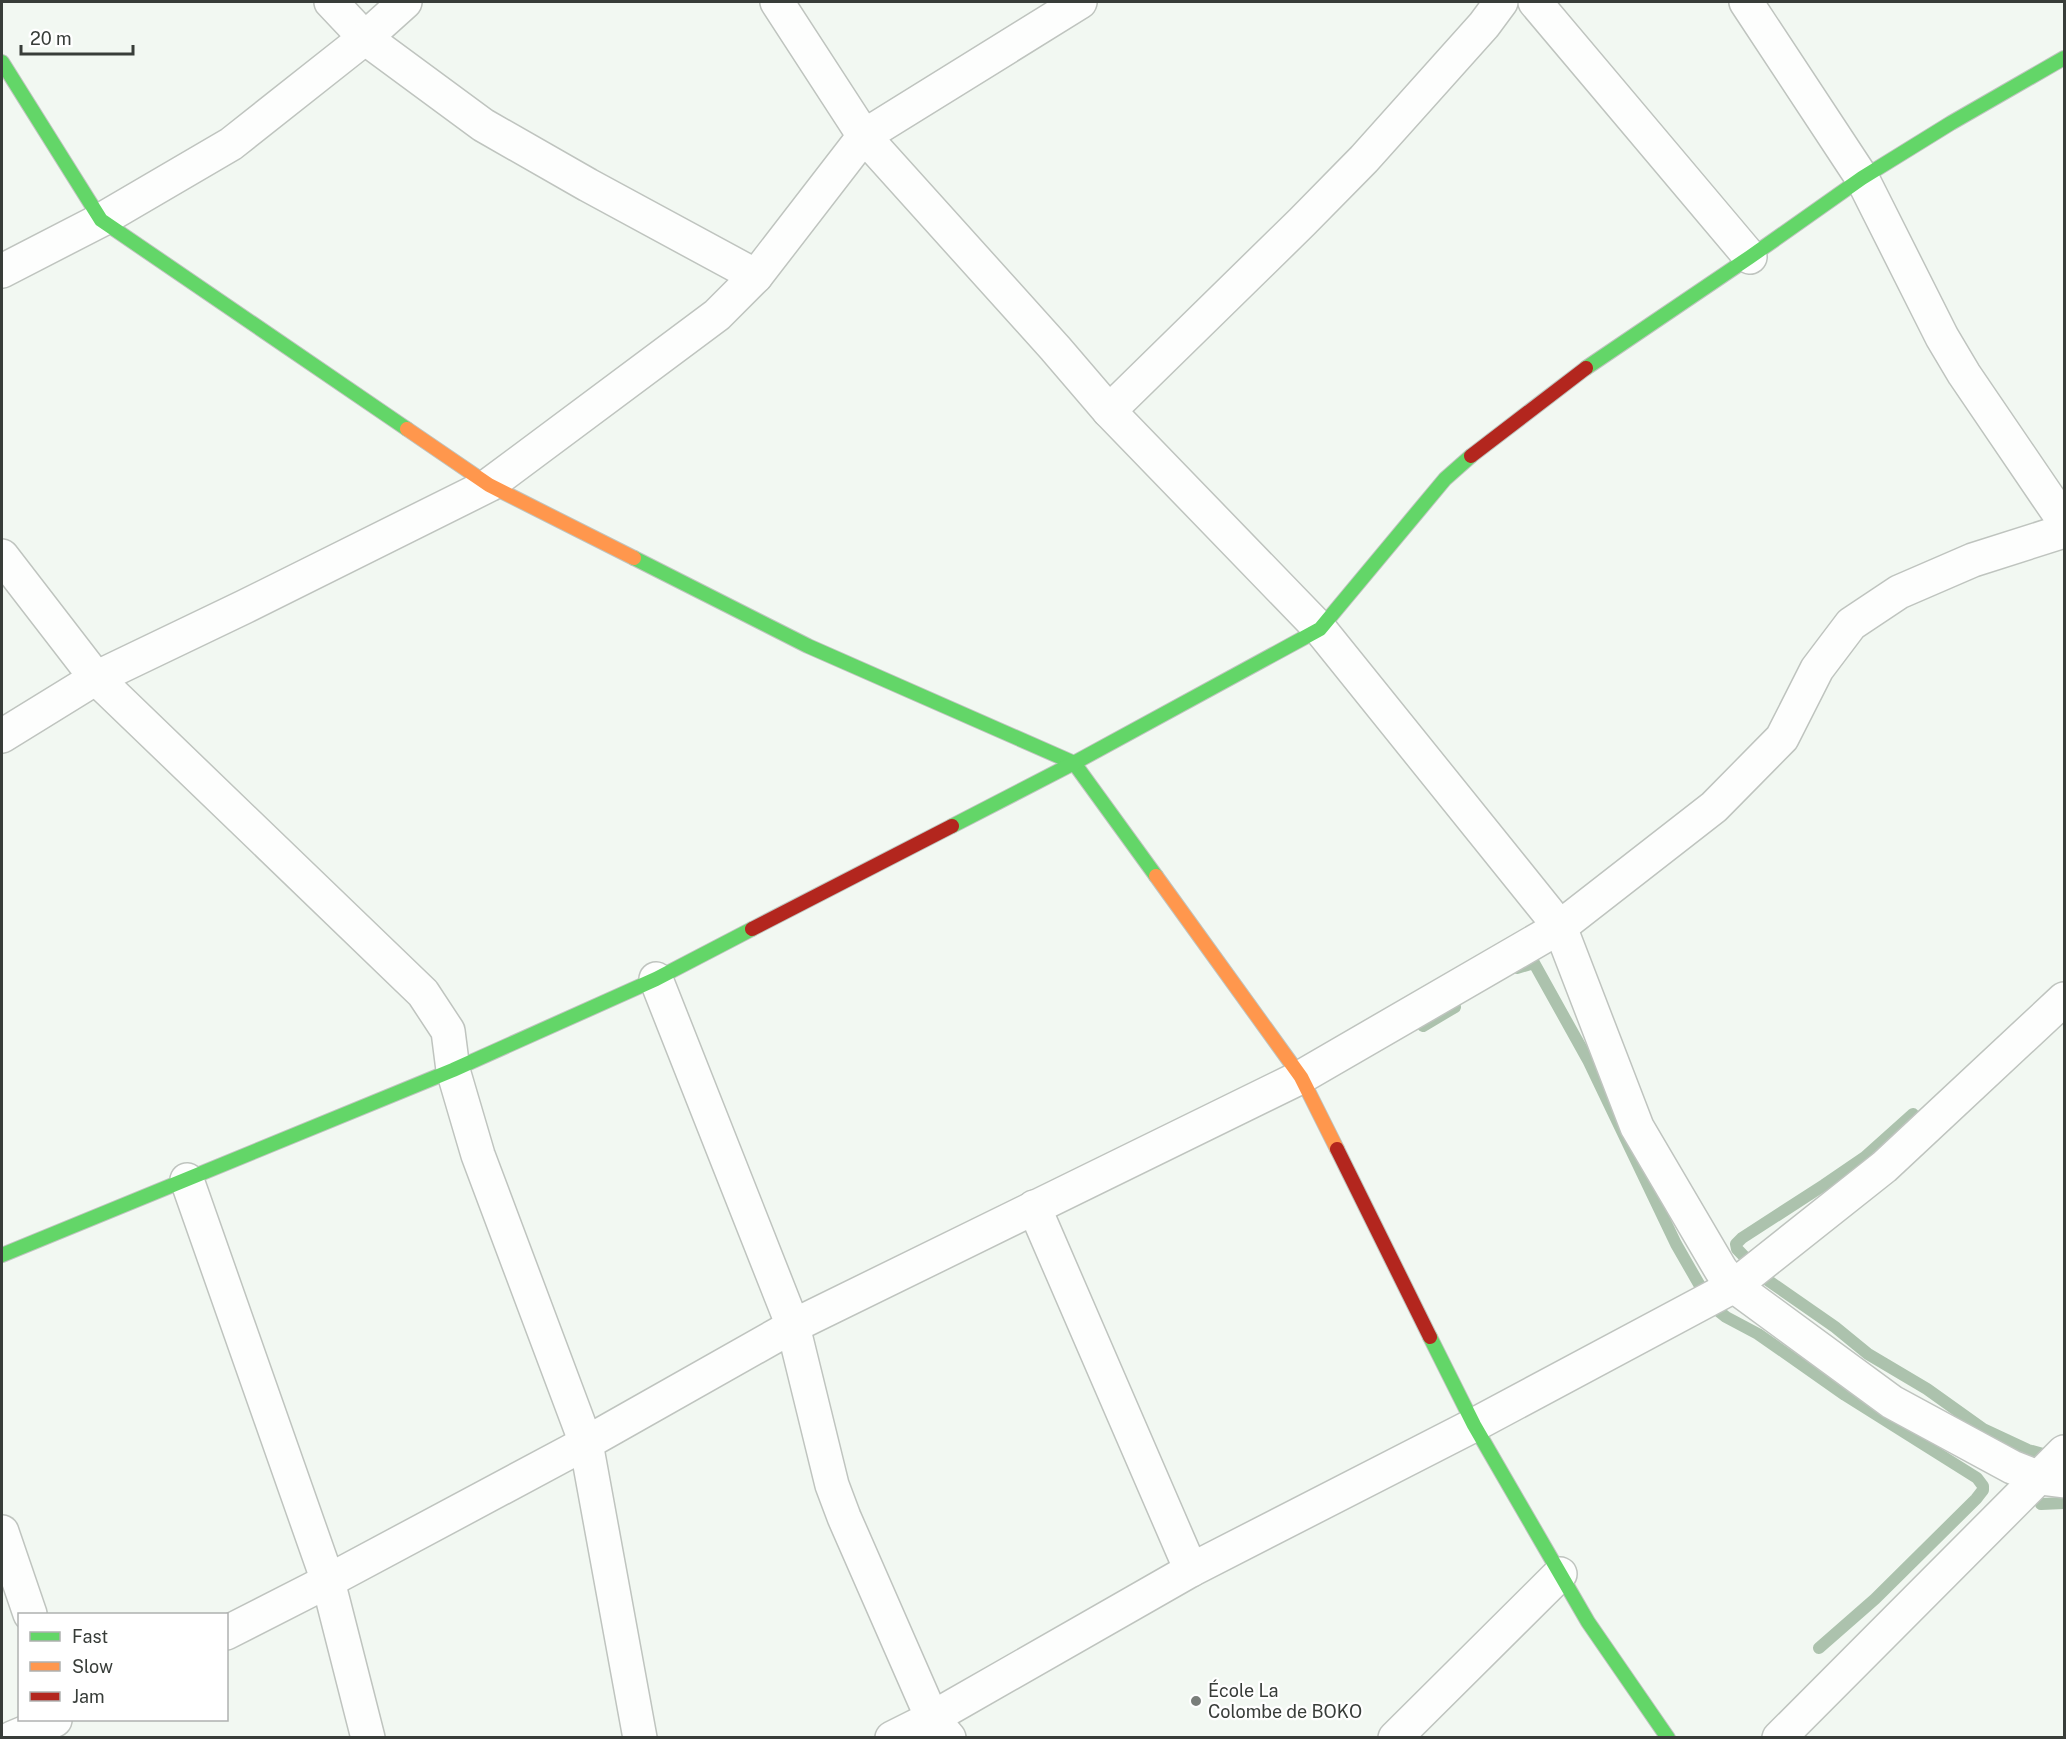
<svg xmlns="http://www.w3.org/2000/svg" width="2066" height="1739" font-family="'Public Sans',sans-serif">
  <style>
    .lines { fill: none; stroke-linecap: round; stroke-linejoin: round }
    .stream { stroke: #acc2ad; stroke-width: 12 }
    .street-casing { stroke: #bfc4bf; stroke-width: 36 }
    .fast-casing { stroke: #bfc4bf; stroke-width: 16 }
    .slow-casing { stroke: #bfc4bf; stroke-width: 16 }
    .jam-casing { stroke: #bfc4bf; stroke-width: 16 }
    .street { stroke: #fdfefd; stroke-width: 33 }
    .fast { stroke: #63d668; stroke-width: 14 }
    .slow { stroke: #ff974d; stroke-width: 14 }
    .jam { stroke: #b3261e; stroke-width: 14 }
    .poi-dot { fill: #797e7a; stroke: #fff; stroke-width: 2 }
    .labels { text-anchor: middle; stroke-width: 4.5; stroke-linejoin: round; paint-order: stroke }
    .poi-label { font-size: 18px; fill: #383d39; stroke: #fff; text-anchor: start }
  </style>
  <rect width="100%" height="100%" fill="#f2f8f2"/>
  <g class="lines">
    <g class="stream">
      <polyline points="1517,968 1534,963 1588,1060 1676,1244 1711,1305 1726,1317 1758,1334 1845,1395 1977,1478 1983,1486 1983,1490 1976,1499 1875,1599 1819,1648"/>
      <polyline points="1423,1026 1455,1007"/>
      <polyline points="1913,1114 1865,1157 1824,1185 1742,1238 1736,1244 1737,1249 1766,1279 1835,1327 1868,1354 1927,1389 1983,1429 2028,1450 2054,1457"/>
      <polyline points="2041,1504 2064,1503"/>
    </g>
    <defs>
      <g id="street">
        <polyline points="331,2 365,38 483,125 588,185 756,276"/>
        <polyline points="777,2 864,136 1055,348 1109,411 1320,629 1560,927 1637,1127 1721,1270 1734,1286 1892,1402 2012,1467 2040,1478 2064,1481"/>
        <polyline points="1535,2 1750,257"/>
        <polyline points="1746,2 1862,178 1942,337 1964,374 2064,521"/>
        <polyline points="2,271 101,220 231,144 365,38 405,2"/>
        <polyline points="1109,411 1302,222 1364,159 1484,25 1501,2"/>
        <polyline points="2,556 96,678 423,993 448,1031 453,1070 478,1155 586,1443 640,1738"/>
        <polyline points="2,736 96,678 244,607 489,485 717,315 756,276 864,136 1080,2"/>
        <polyline points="656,979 793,1326 832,1485 844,1517 932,1718 949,1738"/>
        <polyline points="187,1180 328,1581 368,1738"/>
        <polyline points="1034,1207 1191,1570"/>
        <polyline points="2,1532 30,1614"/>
        <polyline points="226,1633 328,1581 586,1443 793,1326 1301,1077 1560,927 1714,807 1782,738 1817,669 1851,624 1899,592 1973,560 2064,531"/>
        <polyline points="12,1738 55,1720"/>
        <polyline points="892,1738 932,1718 1191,1570 1474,1425 1734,1286 1884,1167 2064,999"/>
        <polyline points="1395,1738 1560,1574"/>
        <polyline points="1779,1738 2064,1452"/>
      </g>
      <g id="fast">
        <polyline points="2,62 101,220 407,429"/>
        <polyline points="1586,368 1750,257 1862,178 1951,123 2064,58"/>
        <polyline points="634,558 808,646 1074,763 1156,876"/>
        <polyline points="952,826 1074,763 1320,629 1445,479 1471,456"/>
        <polyline points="2,1255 453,1070 656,979 752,929"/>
        <polyline points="1430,1337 1474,1425 1588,1622 1668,1738"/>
      </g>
      <g id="slow">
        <polyline points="407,429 489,485 634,558"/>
        <polyline points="1156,876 1301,1077 1337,1149"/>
      </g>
      <g id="jam">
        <polyline points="1471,456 1586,368"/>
        <polyline points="752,929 952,826"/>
        <polyline points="1337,1149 1430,1337"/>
      </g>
    </defs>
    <use href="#street" class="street-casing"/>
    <use href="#fast" class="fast-casing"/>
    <use href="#slow" class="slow-casing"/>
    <use href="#jam" class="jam-casing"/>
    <use href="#street" class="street"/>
    <use href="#fast" class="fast"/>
    <use href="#slow" class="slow"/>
    <use href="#jam" class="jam"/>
  </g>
  <circle class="poi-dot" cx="1196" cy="1701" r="6"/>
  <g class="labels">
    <g class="poi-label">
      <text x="1208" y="1697">École La<tspan x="1208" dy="21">Colombe de BOKO</tspan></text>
    </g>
  </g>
  <rect width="2066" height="1739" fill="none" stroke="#383d39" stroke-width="6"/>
  <rect x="18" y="1613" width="210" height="108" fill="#ffffff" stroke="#afb1b0" stroke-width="1.5"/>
  <rect x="30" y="1632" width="30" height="9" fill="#63d668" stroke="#afb1b0" stroke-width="1.5"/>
  <text x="72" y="1643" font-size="18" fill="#383d39">Fast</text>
  <rect x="30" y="1662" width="30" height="9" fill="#ff974d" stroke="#afb1b0" stroke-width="1.5"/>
  <text x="72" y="1673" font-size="18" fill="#383d39">Slow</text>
  <rect x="30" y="1692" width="30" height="9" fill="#b3261e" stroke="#afb1b0" stroke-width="1.5"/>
  <text x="72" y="1703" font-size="18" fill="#383d39">Jam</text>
  <path d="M21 45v9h112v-9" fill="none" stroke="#383d39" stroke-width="3"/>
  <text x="30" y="45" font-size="18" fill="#383d39" stroke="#ffffff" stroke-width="4.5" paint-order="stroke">20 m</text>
</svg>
